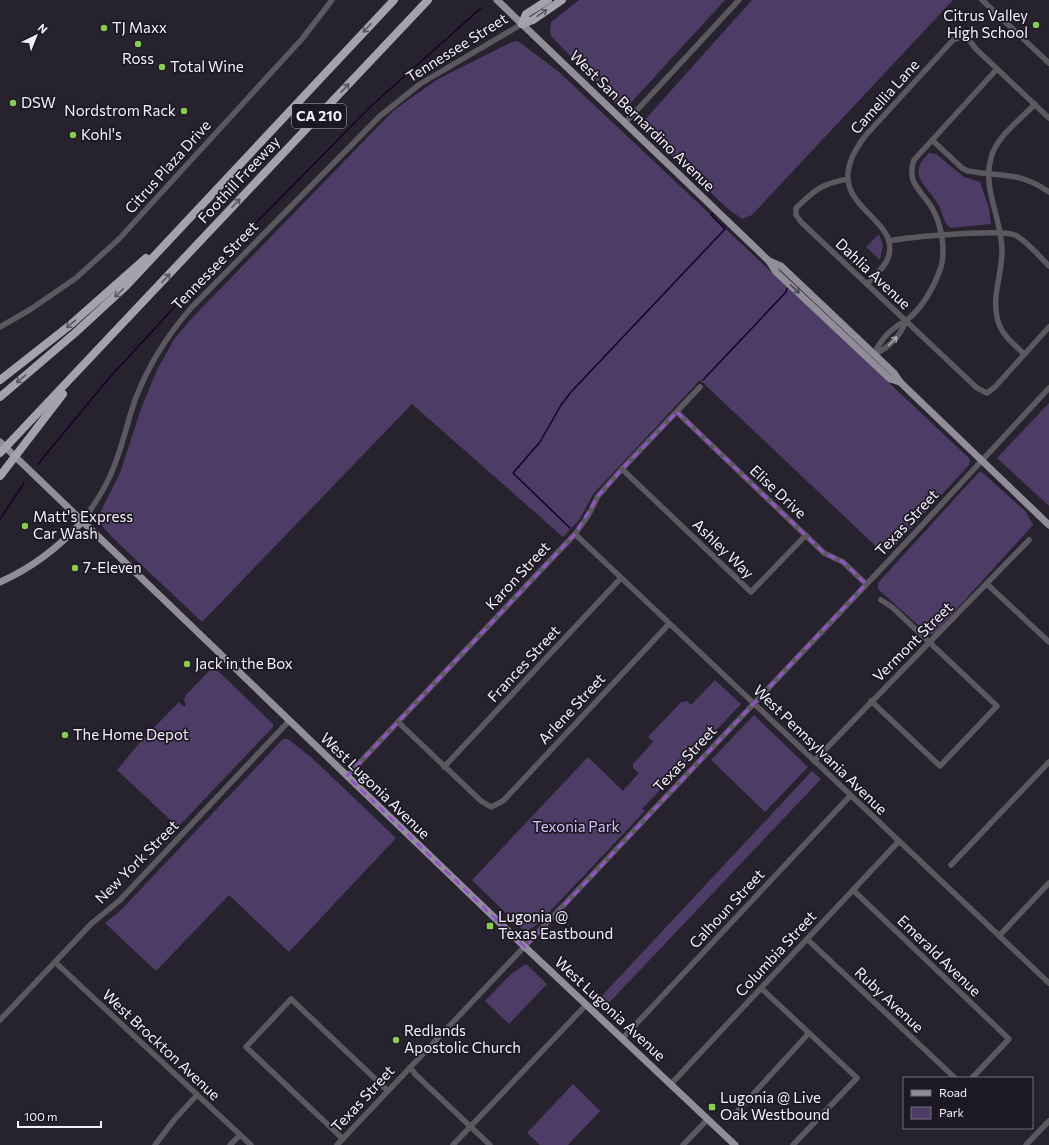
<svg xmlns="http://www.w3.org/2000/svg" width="1049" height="1145" font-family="Commissioner,sans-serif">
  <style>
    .green { fill: #4d3c66 }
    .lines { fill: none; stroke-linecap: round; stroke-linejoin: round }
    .stream { stroke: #15002c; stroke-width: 1.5 }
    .minor { stroke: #5b595f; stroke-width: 5.5 }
    .major { stroke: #918d99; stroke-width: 7 }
    .highway { stroke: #a6a1af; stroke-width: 8 }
    .oneway { stroke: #5b5663 }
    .oneway2 { stroke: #4b4753 }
    .oneway3 { stroke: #a7a4ac }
    .marked { fill: none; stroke: #9353ca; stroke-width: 3; stroke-dasharray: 8 5; stroke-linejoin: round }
    .poi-dot { fill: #87cf4a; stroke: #1d1924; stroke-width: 1.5 }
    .labels { text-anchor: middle; stroke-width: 3.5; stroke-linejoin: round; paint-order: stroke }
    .shield { fill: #1d1924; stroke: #b3b0b8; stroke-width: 1 }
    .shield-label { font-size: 14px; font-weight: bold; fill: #f3f0f8 }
    .poi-label { font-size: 15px; fill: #f3f0f8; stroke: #1d1924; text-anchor: start }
    .street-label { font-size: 15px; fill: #f3f0f8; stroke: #1d1924 }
    .park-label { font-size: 15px; fill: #d5bffc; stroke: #1d1924 }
  </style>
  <rect width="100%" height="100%" fill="#27232e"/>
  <g class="green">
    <polygon points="579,0 725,0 627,107 619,107 552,37 550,32 551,22"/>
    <polygon points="752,0 953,0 752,215 742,219 727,208 642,128 642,123"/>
    <polygon points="518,41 559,72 970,459 969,465 891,550 883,553 700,380 594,493 579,520 563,537 412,404 202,622 113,538 103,527 99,515 120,473 141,409 157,370 175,338 192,318 394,110 438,79 512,42"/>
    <path d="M 929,153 L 936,154 L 964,177 L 980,182 L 989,208 L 991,224 L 950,228 C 944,223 942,212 939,206 C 928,185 905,176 929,153 Z"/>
    <polygon points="879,234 883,245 880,260 866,247"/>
    <polygon points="1049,403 1049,506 997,458"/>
    <polygon points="979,472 983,473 1026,512 1033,525 934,634 928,634 878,589 878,583"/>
    <polygon points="211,669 218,671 273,724 273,727 178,827 117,770 142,740 179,702 184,707 186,705 184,700 186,695"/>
    <polygon points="715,680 741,704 642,809 645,811 538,924 529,930 522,929 472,880 588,757 623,791 639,773 633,768 633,764 653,742 648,737 681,702 687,701 691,705"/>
    <polygon points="754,715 808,767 765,812 711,760"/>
    <polygon points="283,739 288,739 313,759 396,838 289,952 229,895 156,971 105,923 121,910"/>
    <polygon points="812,771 821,779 605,1007 598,1000"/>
    <polygon points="526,964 547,984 509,1024 485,1001 511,974"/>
    <polygon points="573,1084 600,1111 568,1145 540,1145 527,1133"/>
  </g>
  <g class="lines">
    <g class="stream">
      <polyline points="703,380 786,292 787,288"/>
      <polyline points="38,464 109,378 195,285 371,106 481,8"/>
      <polyline points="0,519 24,483"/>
      <polyline points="570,528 513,473 540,442 561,405 571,392 725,229 711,215 713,213"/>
    </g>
    <g class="minor">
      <polyline points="982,0 1049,63"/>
      <polyline points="625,123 739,0"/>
      <path d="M 932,140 L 962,168 L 968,171 C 1002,177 1019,171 1049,192"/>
      <path d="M 848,179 C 821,184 816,189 796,208 L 796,215 L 801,222 L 977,388 L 987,393 L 995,387 L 1049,327"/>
      <path d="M 889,241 C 908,237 1000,229 1015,235 C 1027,241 1039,256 1049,266"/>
      <path d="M 867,284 C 874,276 886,267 889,255 C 899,212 811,205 866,135 L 953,40 L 961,37 L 969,40 L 976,49 L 1049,118"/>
      <polyline points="0,327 31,309 76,278 118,240 302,39 332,0"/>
      <path d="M 874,354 C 879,343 887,333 897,326 C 900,323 904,323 907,320 C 924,306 934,287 941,267 C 946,249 941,223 932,208 C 921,190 906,183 914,160 L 997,69"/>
      <path d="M 874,354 C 889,348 900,336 906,321"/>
      <path d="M 1024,354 C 1015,345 1003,336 999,324 C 990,299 1002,276 1002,251 C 1002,219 982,188 991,158 C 996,137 1020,120 1035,104"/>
      <polyline points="677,412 824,553 843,562 866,584"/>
      <polyline points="622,469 751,592 806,535"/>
      <path d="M 82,522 C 92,508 102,494 109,478 C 121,454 126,426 135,400 C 148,366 168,334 192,307 L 380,116 L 420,84 L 522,24"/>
      <polyline points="575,534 1049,983"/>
      <polyline points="987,584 1049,642"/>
      <polyline points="871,701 940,766 997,706 892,607 881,600"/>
      <polyline points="398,722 481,801 491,807 503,801 669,624"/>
      <polyline points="814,761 1029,540"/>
      <polyline points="444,767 621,578"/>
      <polyline points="347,776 575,534 588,516 598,496 622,469 700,387"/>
      <polyline points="951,865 1049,762"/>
      <polyline points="853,890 1009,1039 972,1078"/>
      <polyline points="999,936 1049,883"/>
      <polyline points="807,939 955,1078"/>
      <polyline points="55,962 251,1145"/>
      <polyline points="761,988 857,1078 793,1145"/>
      <polyline points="0,1020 92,923 120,900 289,721"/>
      <polyline points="622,1039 850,796"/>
      <polyline points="410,1067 415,1074 490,1145"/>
      <polyline points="671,1084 899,841"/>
      <polyline points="734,1115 809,1033"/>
      <polyline points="343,1139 246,1047 291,999 388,1091"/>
      <polyline points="155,1145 174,1120 197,1095"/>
      <polyline points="230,1145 240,1135"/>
      <polyline points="337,1145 913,535 1049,388"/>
      <polyline points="453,1145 586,1005"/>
      <polyline points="683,1145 708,1119"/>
      <polyline points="1026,1145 1049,1121"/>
    </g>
    <g class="major">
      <polyline points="497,0 769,261 776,272 890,379 900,382"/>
      <polyline points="769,261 781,266 894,373 900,382 1049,525"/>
      <polyline points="0,442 525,947 735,1145"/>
      <path d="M 0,582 C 32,568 58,548 82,522"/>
    </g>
    <g class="highway">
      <polyline points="522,24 533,20 562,0"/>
      <polyline points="522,24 526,14 548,0"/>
      <polyline points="0,380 69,326 146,258"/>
      <polyline points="0,397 75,333 127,285 394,0"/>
      <polyline points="0,453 428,0"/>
      <polyline points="0,476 63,394"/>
    </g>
  </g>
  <defs><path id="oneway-shaft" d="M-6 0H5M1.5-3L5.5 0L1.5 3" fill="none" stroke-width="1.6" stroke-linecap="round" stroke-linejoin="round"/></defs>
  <g class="oneway">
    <use href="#oneway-shaft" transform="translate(542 13) rotate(-35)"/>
    <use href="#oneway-shaft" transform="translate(367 28) rotate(133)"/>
    <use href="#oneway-shaft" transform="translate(345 88) rotate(-47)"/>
    <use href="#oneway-shaft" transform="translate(236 203) rotate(-47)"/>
    <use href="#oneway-shaft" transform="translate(166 278) rotate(-47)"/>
    <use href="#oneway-shaft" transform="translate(119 293) rotate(136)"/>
    <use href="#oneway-shaft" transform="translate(71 324) rotate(140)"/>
    <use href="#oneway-shaft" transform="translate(21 379) rotate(140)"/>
  </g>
  <use class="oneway2" href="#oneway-shaft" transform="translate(795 289) rotate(43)"/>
  <use class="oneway3" href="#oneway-shaft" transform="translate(893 341) rotate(-46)"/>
  <path class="marked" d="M 677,412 L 824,553 L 843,562 L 866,584 L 525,947 L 347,776 L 575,534 L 598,496 L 622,469 Z"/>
  <g class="poi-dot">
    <circle cx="1036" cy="25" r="4"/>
    <circle cx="104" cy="28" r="4"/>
    <circle cx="138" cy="44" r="4"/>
    <circle cx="162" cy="67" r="4"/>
    <circle cx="13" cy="103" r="4"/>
    <circle cx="184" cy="111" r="4"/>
    <circle cx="73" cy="135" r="4"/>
    <circle cx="25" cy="526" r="4"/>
    <circle cx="75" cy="568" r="4"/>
    <circle cx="187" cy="664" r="4"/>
    <circle cx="65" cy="735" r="4"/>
    <rect x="486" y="922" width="8" height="8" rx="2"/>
    <circle cx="396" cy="1040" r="4"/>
    <rect x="708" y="1103" width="8" height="8" rx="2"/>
  </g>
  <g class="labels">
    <rect class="shield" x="292" y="104" width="54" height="24" rx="3"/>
    <g class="shield-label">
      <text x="319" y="121">CA 210</text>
    </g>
    <g class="poi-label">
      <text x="1028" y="21" text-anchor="end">Citrus Valley<tspan x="1028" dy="17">High School</tspan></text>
      <text x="112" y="33">TJ Maxx</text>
      <text x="138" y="64" text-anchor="middle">Ross</text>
      <text x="170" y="72">Total Wine</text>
      <text x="21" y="108">DSW</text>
      <text x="176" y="116" text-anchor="end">Nordstrom Rack</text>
      <text x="81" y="140">Kohl's</text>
      <text x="33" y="522">Matt's Express<tspan x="33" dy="17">Car Wash</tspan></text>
      <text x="83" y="573">7-Eleven</text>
      <text x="195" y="669">Jack in the Box</text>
      <text x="73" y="740">The Home Depot</text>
      <text x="498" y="922">Lugonia @<tspan x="498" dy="17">Texas Eastbound</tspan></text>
      <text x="404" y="1036">Redlands<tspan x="404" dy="17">Apostolic Church</tspan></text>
      <text x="720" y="1103">Lugonia @ Live<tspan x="720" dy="17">Oak Westbound</tspan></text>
    </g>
    <g class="street-label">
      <text transform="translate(457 48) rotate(-32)" y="5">Tennessee Street</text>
      <text transform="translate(885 97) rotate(-48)" y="5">Camellia Lane</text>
      <text transform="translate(642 121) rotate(44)" y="5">West San Bernardino Avenue</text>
      <text transform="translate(168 167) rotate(-48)" y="5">Citrus Plaza Drive</text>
      <text transform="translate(239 180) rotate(-47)" y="5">Foothill Freeway</text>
      <text transform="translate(215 266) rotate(-46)" y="5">Tennessee Street</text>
      <text transform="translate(873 274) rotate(43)" y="5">Dahlia Avenue</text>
      <text transform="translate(778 492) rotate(43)" y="5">Elise Drive</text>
      <text transform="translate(907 523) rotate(-47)" y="5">Texas Street</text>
      <text transform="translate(723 549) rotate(44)" y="5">Ashley Way</text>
      <text transform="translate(518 576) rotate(-47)" y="5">Karon Street</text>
      <text transform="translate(913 642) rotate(-45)" y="5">Vermont Street</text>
      <text transform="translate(524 664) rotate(-47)" y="5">Frances Street</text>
      <text transform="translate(572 709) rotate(-47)" y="5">Arlene Street</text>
      <text transform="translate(820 750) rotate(44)" y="5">West Pennsylvania Avenue</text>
      <text transform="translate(685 759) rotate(-47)" y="5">Texas Street</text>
      <text transform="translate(375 786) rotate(44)" y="5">West Lugonia Avenue</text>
      <text transform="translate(137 862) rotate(-45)" y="5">New York Street</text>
      <text transform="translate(727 909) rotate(-47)" y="5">Calhoun Street</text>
      <text transform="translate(776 954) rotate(-47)" y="5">Columbia Street</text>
      <text transform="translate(939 956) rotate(44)" y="5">Emerald Avenue</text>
      <text transform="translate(889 1000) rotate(43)" y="5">Ruby Avenue</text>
      <text transform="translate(610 1009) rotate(43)" y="5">West Lugonia Avenue</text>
      <text transform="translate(161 1045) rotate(43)" y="5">West Brockton Avenue</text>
      <text transform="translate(363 1099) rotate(-47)" y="5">Texas Street</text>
    </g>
    <g class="park-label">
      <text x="576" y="832">Texonia Park</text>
    </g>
  </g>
  <rect x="903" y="1077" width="130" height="52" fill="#1d1924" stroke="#736f79"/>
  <rect x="911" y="1090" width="20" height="6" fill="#918d99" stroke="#736f79"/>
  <text x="939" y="1097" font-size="12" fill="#f3f0f8">Road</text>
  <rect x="911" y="1107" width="20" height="12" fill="#4d3c66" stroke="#736f79"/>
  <text x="939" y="1117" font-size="12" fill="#f3f0f8">Park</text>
  <g transform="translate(36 36) rotate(43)" stroke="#1d1924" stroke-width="3" paint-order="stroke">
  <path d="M0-3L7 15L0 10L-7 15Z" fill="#f3f0f8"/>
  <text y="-6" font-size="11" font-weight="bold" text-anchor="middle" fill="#f3f0f8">N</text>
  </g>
  <path d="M18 1121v6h83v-6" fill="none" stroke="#f3f0f8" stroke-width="2"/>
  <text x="24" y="1121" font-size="12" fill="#f3f0f8" stroke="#1d1924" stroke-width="3" paint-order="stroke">100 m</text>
</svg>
